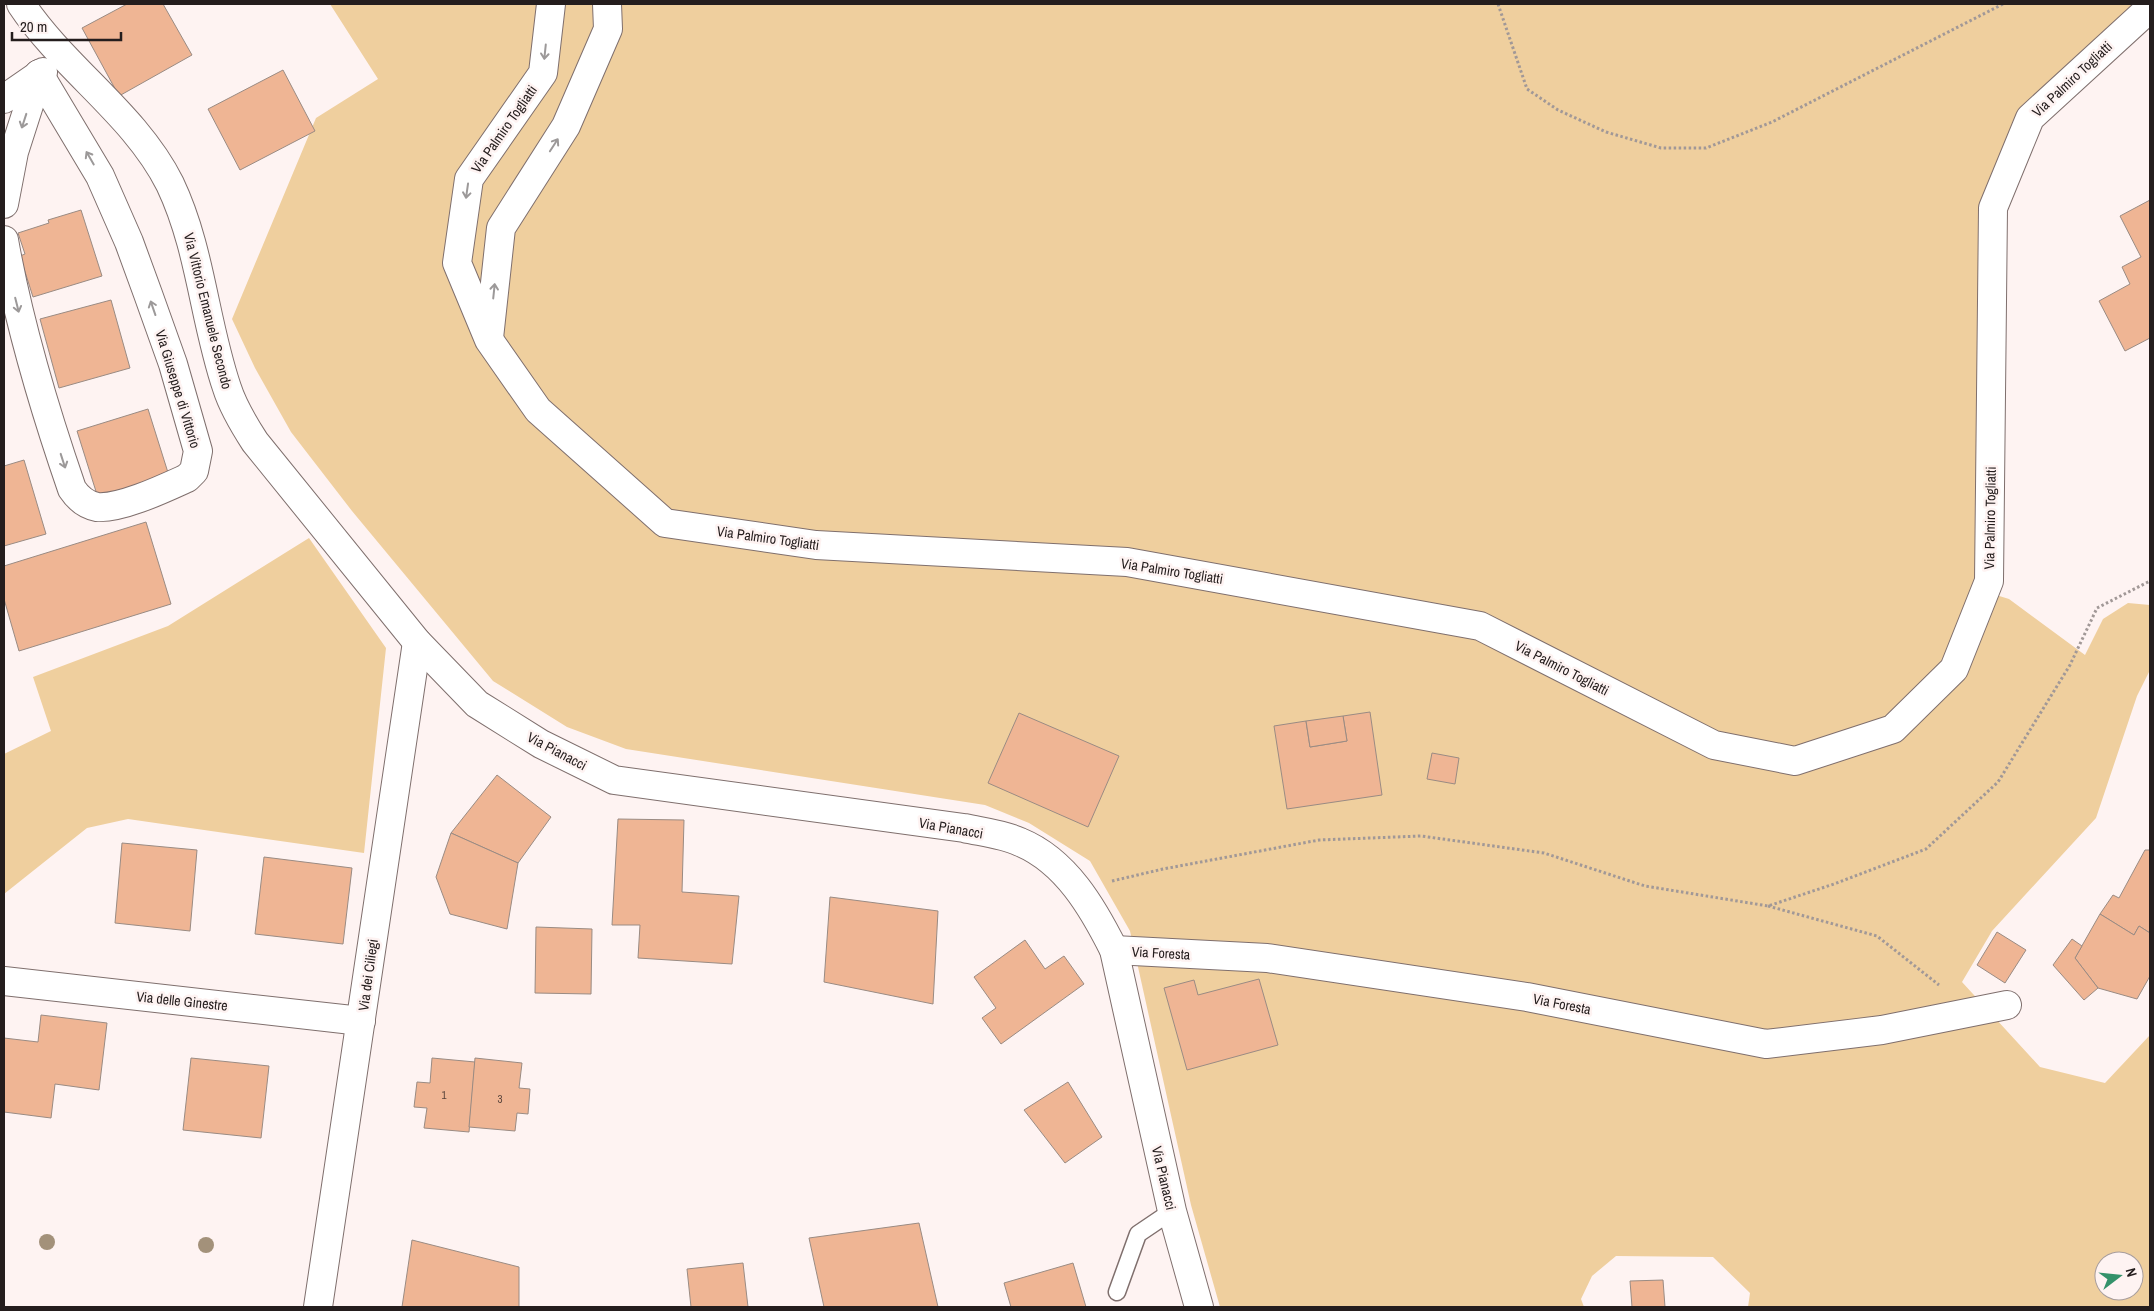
<svg xmlns="http://www.w3.org/2000/svg" width="2154" height="1311" font-family="'Archivo Narrow',sans-serif">
  <style>
    .green { fill: #efcf9e; fill-rule: evenodd }
    .building { fill: #efb594; stroke: #9a8b83 }
    .lines { fill: none; stroke-linecap: round; stroke-linejoin: round }
    .lane-casing { stroke: #7f6f6d; stroke-width: 19 }
    .street-casing { stroke: #7f6f6d; stroke-width: 30 }
    .secondary-casing { stroke: #7f6f6d; stroke-width: 30 }
    .path { stroke: #a19897; stroke-width: 3; stroke-dasharray: 2.5 2.5; stroke-linecap: butt }
    .lane { stroke: #fff; stroke-width: 16 }
    .street { stroke: #fff; stroke-width: 28 }
    .secondary { stroke: #fff; stroke-width: 28 }
    .tree { fill: #a3917a }
    .oneway { stroke: #9c9999 }
    .labels { text-anchor: middle; stroke-width: 5; stroke-linejoin: round; paint-order: stroke }
    .number-label { font-size: 11px; fill: #57433b }
    .street-label { font-size: 14px; fill: #241d1d; stroke: #fef3f2 }
  </style>
  <rect width="100%" height="100%" fill="#fef3f2"/>
  <g class="green">
    <path d="M 330,4 L 2144,4 L 2022,112 L 1985,204 L 1980,590 L 2009,599 L 2085,655 L 2103,619 L 2128,603 L 2150,605 L 2150,670 L 2137,696 L 2096,818 L 1992,931 L 1962,982 L 2040,1067 L 2105,1083 L 2150,1035 L 2150,1307 L 1748,1307 L 1750,1293 L 1713,1257 L 1616,1256 L 1592,1276 L 1581,1299 L 1584,1307 L 1220,1307 L 1191,1205 L 1130,931 L 1090,861 L 1029,823 L 985,805 L 626,749 L 567,727 L 493,681 L 352,511 L 291,432 L 255,368 L 232,319 L 316,118 L 378,79 ZM 2104,1261 L 2134,1261 L 2134,1291 L 2104,1291 Z"/>
    <polygon points="309,538 386,648 364,853 128,819 87,828 4,894 4,754 51,731 33,677 168,626"/>
  </g>
  <g class="building">
    <polygon points="127,4 163,4 192,55 119,96 82,28"/>
    <polygon points="283,70 315,131 240,170 208,109"/>
    <polygon points="2150,200 2150,338 2125,351 2099,301 2130,284 2122,267 2141,257 2120,216"/>
    <polygon points="81,210 102,276 33,297 20,256 25,254 18,233 49,223 48,220"/>
    <polygon points="111,300 130,368 59,388 40,319"/>
    <polygon points="148,409 170,479 99,501 77,431"/>
    <polygon points="24,460 46,534 4,546 4,466"/>
    <polygon points="146,522 171,604 19,651 4,599 4,566"/>
    <polygon points="1370,712 1382,795 1287,809 1274,726 1306,721 1310,747 1347,741 1343,716"/>
    <polygon points="1019,713 1119,756 1088,827 988,783"/>
    <polygon points="1343,716 1347,741 1310,747 1306,721"/>
    <polygon points="1432,753 1459,758 1455,784 1427,779"/>
    <polygon points="497,775 551,817 518,863 451,833"/>
    <polygon points="618,819 684,820 682,892 739,896 732,964 638,958 640,925 612,925"/>
    <polygon points="451,833 518,863 507,929 450,914 436,877"/>
    <polygon points="122,843 197,850 190,931 115,923"/>
    <polygon points="2145,850 2150,850 2150,933 2139,926 2134,935 2100,914 2113,895 2119,898"/>
    <polygon points="264,857 352,868 343,944 255,934"/>
    <polygon points="830,897 938,911 933,1004 824,982"/>
    <polygon points="2100,914 2134,935 2139,926 2150,933 2150,976 2137,999 2098,988 2075,958"/>
    <polygon points="536,927 592,929 591,994 535,993"/>
    <polygon points="1997,932 2026,950 2005,983 1977,965"/>
    <polygon points="2072,939 2082,946 2075,958 2098,988 2084,1000 2053,965"/>
    <polygon points="1025,940 1045,969 1064,956 1084,984 1001,1044 982,1018 996,1008 974,977"/>
    <polygon points="1259,979 1278,1045 1187,1070 1164,988 1194,980 1198,995"/>
    <polygon points="41,1015 107,1023 99,1090 55,1084 51,1118 4,1112 4,1038 38,1042"/>
    <polygon points="191,1058 269,1066 261,1138 183,1130"/>
    <polygon points="432,1058 475,1062 469,1132 424,1128 427,1108 414,1107 417,1082 430,1083"/>
    <polygon points="475,1058 522,1063 519,1088 530,1089 528,1114 517,1113 515,1131 469,1127"/>
    <polygon points="1068,1082 1102,1137 1065,1163 1024,1110"/>
    <polygon points="919,1223 938,1307 824,1307 809,1238"/>
    <polygon points="412,1240 519,1267 519,1307 402,1307"/>
    <polygon points="743,1263 748,1307 691,1307 687,1269"/>
    <polygon points="1073,1263 1086,1307 1011,1307 1004,1283"/>
    <polygon points="1663,1280 1665,1307 1632,1307 1630,1281"/>
  </g>
  <g class="lines">
    <defs>
      <polyline id="lane" points="1117,1292 1138,1234 1172,1211"/>
      <g id="street">
        <path d="M 21,4 C 64,69 135,114 170,184 C 201,249 204,321 227,388 C 233,407 244,425 255,442 L 417,642 L 477,704 L 541,744 L 614,780 L 964,828 C 982,832 1003,834 1020,842 C 1066,861 1093,908 1114,950 L 1172,1211 L 1199,1307"/>
        <polyline points="4,99 43,72"/>
        <polyline points="4,204 14,152 39,74"/>
        <path d="M 4,240 C 19,325 44,408 72,489 C 78,498 87,505 97,507 C 121,509 165,488 187,478 L 194,471 L 198,451 L 173,364 L 148,294 L 129,242 L 100,176 L 39,74"/>
        <polyline points="1114,950 1267,958 1527,997 1766,1044 1882,1030 2007,1005"/>
        <polyline points="4,981 361,1021"/>
        <polyline points="318,1307 417,642"/>
      </g>
      <g id="secondary">
        <polyline points="551,4 543,73 469,179 457,263 489,340 538,410 665,523 816,545 1127,562 1480,626 1714,745 1795,761 1893,729 1954,669 1989,581 1993,208 2030,118 2150,8"/>
        <polyline points="489,338 501,228 566,126 608,29 607,4"/>
      </g>
    </defs>
    <use href="#lane" class="lane-casing"/>
    <use href="#street" class="street-casing"/>
    <use href="#secondary" class="secondary-casing"/>
    <g class="path">
      <polyline points="1498,4 1527,89 1558,110 1606,132 1661,148 1706,148 1772,122 2003,4"/>
      <polyline points="1112,881 1163,869 1319,840 1421,836 1544,853 1645,886 1768,906 1834,884 1926,849 1998,782 2070,665 2097,608 2150,581"/>
      <polyline points="1768,906 1877,936 1939,985"/>
    </g>
    <use href="#lane" class="lane"/>
    <use href="#street" class="street"/>
    <use href="#secondary" class="secondary"/>
  </g>
  <g class="tree">
    <circle cx="47" cy="1242" r="8"/>
    <circle cx="206" cy="1245" r="8"/>
  </g>
  <defs><path id="oneway-shaft" d="M-6 0H5M1.5-3L5.5 0L1.5 3" fill="none" stroke-width="1.6" stroke-linecap="round" stroke-linejoin="round" transform="scale(1.25)"/></defs>
  <g class="oneway">
    <use href="#oneway-shaft" transform="translate(545 52) rotate(96)"/>
    <use href="#oneway-shaft" transform="translate(24 121) rotate(108)"/>
    <use href="#oneway-shaft" transform="translate(554 145) rotate(-57)"/>
    <use href="#oneway-shaft" transform="translate(90 158) rotate(-120)"/>
    <use href="#oneway-shaft" transform="translate(467 191) rotate(98)"/>
    <use href="#oneway-shaft" transform="translate(494 291) rotate(-84)"/>
    <use href="#oneway-shaft" transform="translate(17 305) rotate(76)"/>
    <use href="#oneway-shaft" transform="translate(153 308) rotate(-109)"/>
    <use href="#oneway-shaft" transform="translate(63 461) rotate(72)"/>
  </g>
  <g class="labels">
    <g class="number-label">
      <text x="444" y="1099">1</text>
      <text x="500" y="1103">3</text>
    </g>
    <g class="street-label">
      <text transform="translate(2072 79) rotate(-43)" y="5">Via Palmiro Togliatti</text>
      <text transform="translate(504 129) rotate(-55)" y="5">Via Palmiro Togliatti</text>
      <text transform="translate(208 311) rotate(76)" y="5">Via Vittorio Emanuele Secondo</text>
      <text transform="translate(178 389) rotate(73)" y="5">Via Giuseppe di Vittorio</text>
      <text transform="translate(1990 518) rotate(-89)" y="5">Via Palmiro Togliatti</text>
      <text transform="translate(768 538) rotate(8)" y="5">Via Palmiro Togliatti</text>
      <text transform="translate(1172 571) rotate(9)" y="5">Via Palmiro Togliatti</text>
      <text transform="translate(1562 668) rotate(27)" y="5">Via Palmiro Togliatti</text>
      <text transform="translate(557 751) rotate(28)" y="5">Via Pianacci</text>
      <text transform="translate(951 828) rotate(10)" y="5">Via Pianacci</text>
      <text transform="translate(1161 953) rotate(3)" y="5">Via Foresta</text>
      <text transform="translate(368 975) rotate(-82)" y="5">Via dei Ciliegi</text>
      <text transform="translate(182 1001) rotate(6)" y="5">Via delle Ginestre</text>
      <text transform="translate(1562 1004) rotate(11)" y="5">Via Foresta</text>
      <text transform="translate(1164 1178) rotate(77)" y="5">Via Pianacci</text>
    </g>
  </g>
  <rect width="2154" height="1311" fill="none" stroke="#241d1d" stroke-width="10"/>
  <g transform="translate(2119 1276) rotate(74)"><circle r="24" fill="#fef3f2" stroke="#a79d9d"/>
  <path d="M0-4L9 19L0 12L-9 19Z" fill="#34926a"/>
  <text y="-8" font-size="14" font-weight="bold" text-anchor="middle" fill="#241d1d">N</text>
  </g>
  <path d="M12 32v8h109v-8" fill="none" stroke="#241d1d" stroke-width="2.5"/>
  <text x="20" y="32" font-size="15" fill="#241d1d" stroke="#fef3f2" stroke-width="4" paint-order="stroke">20 m</text>
</svg>
